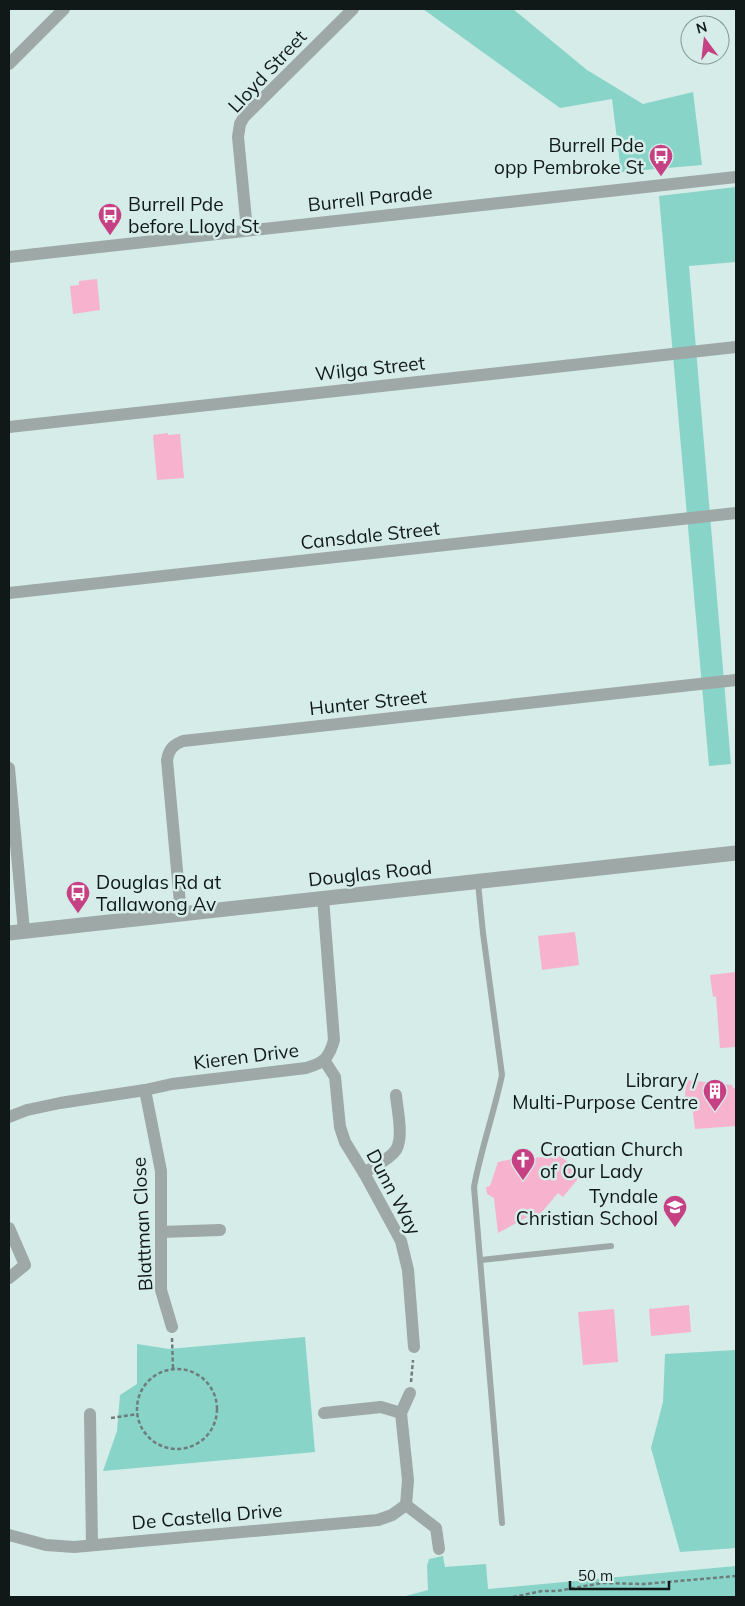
<svg xmlns="http://www.w3.org/2000/svg" width="745" height="1606" font-family="Mulish,sans-serif">
  <style>
    .green { fill: #88d4c9 }
    .building { fill: #f7b2ce }
    .lines { fill: none; stroke-linecap: round; stroke-linejoin: round }
    .path { stroke: #6e7d7b; stroke-width: 2.5; stroke-dasharray: 4 2.5; stroke-linecap: butt }
    .service { stroke: #9ea8a6; stroke-width: 6 }
    .minor { stroke: #9ea8a6; stroke-width: 12 }
    .tertiary { stroke: #9ea8a6; stroke-width: 15 }
    .labels { text-anchor: middle; stroke-width: 5; stroke-linejoin: round; paint-order: stroke }
    .street-label { font-size: 19px; fill: #111918; stroke: #d5ece8 }
    .poi-label { font-size: 19px; fill: #111918; stroke: #d5ece8; text-anchor: end }
  </style>
  <rect width="100%" height="100%" fill="#d5ece8"/>
  <g class="green">
    <polygon points="423,9 513,9 587,70 643,104 693,92 702,165 621,172 612,99 560,108"/>
    <polygon points="736,187 736,262 689,266 731,764 709,766 659,196"/>
    <polygon points="305,1337 315,1452 103,1471 117,1431 120,1395 137,1384 137,1344 169,1349"/>
    <polygon points="736,1350 736,1548 680,1552 651,1448 663,1402 665,1354"/>
    <polygon points="443,1556 445,1567 486,1564 488,1589 736,1566 736,1597 402,1597 428,1590 427,1566 429,1559"/>
  </g>
  <g class="building">
    <polygon points="97,279 100,310 73,314 70,286 79,285 79,281"/>
    <polygon points="168,433 168,435 180,434 184,478 157,480 153,435"/>
    <polygon points="575,932 579,965 542,970 538,936"/>
    <polygon points="736,972 736,1047 720,1048 716,996 713,997 710,975"/>
    <polygon points="686,1080 732,1085 733,1088 736,1088 736,1126 695,1129 691,1098 685,1098"/>
    <polygon points="521,1151 530,1158 560,1156 578,1170 577,1180 563,1197 558,1193 536,1219 531,1215 498,1233 494,1198 487,1194 486,1187 490,1186 498,1162 512,1159 512,1155 516,1152"/>
    <polygon points="689,1305 691,1332 651,1336 649,1309"/>
    <polygon points="614,1309 618,1362 583,1365 578,1312"/>
  </g>
  <g class="lines">
    <g class="path">
      <polyline points="172,1338 173,1369"/>
      <circle cx="177" cy="1409" r="40"/>
      <polyline points="411,1382 413,1360"/>
      <polyline points="111,1418 138,1414"/>
      <polyline points="513,1597 542,1591 557,1591 602,1583 644,1584 736,1576"/>
    </g>
    <g class="service">
      <path d="M 478,883 L 483,933 L 502,1075 C 494,1113 481,1149 474,1187 L 502,1523"/>
      <polyline points="481,1260 611,1246"/>
    </g>
    <g class="minor">
      <polyline points="9,64 64,9"/>
      <polyline points="247,230 238,137 240,124 244,117 353,9"/>
      <polyline points="9,257 736,177"/>
      <polyline points="9,427 736,347"/>
      <polyline points="9,593 736,513"/>
      <polyline points="9,768 24,931"/>
      <path d="M 181,914 L 167,760 C 169,749 173,745 183,741 L 736,680"/>
      <polyline points="324,1060 335,1077 340,1127 345,1142 364,1173 401,1241 408,1270 414,1347"/>
      <polyline points="145,1090 161,1171 161,1290 172,1327"/>
      <path d="M 9,1117 L 27,1110 L 60,1103 L 145,1090 L 172,1084 L 306,1068 C 324,1063 329,1058 334,1040 L 323,898"/>
      <path d="M 364,1173 C 374,1166 389,1160 396,1150 C 404,1137 397,1109 396,1095"/>
      <polyline points="9,1228 25,1265 9,1278"/>
      <polyline points="161,1232 220,1230"/>
      <polyline points="324,1413 381,1407 401,1413"/>
      <polyline points="90,1414 92,1545"/>
      <polyline points="406,1505 408,1480 401,1413 410,1393"/>
      <polyline points="406,1505 436,1528 439,1549"/>
      <polyline points="9,1535 46,1545 74,1547 378,1520 392,1515 406,1505"/>
    </g>
    <polyline class="tertiary" points="9,933 736,853"/>
  </g>
  <defs>
    <symbol id="bus-pin" viewBox="-11 -11 22 30"><path d="M0 17L-7.5 6A9.5 9.5 0 1 1 7.5 6Z" fill="#c64184" stroke="#d5ece8"/><path d="M-5-6H5V4H4V6H2V4H-2V6H-4V4H-5ZM-3.5-4V0h7V-4ZM-3.5 1.2v1.5H-2V1.2ZM2 1.2v1.5H3.5V1.2Z" fill="#fff"/></symbol>
    <symbol id="building-pin" viewBox="-11 -11 22 30"><path d="M0 17L-7.5 6A9.5 9.5 0 1 1 7.5 6Z" fill="#c64184" stroke="#d5ece8"/><path d="M-4-6H4V6H1V3H-1V6H-4ZM-2.5-4.3h1.7v1.8h-1.7ZM.8-4.3h1.7v1.8H.8ZM-2.5-1h1.7V.8h-1.7ZM.8-1h1.7V.8H.8Z" fill="#fff"/></symbol>
    <symbol id="church-pin" viewBox="-11 -11 22 30"><path d="M0 17L-7.5 6A9.5 9.5 0 1 1 7.5 6Z" fill="#c64184" stroke="#d5ece8"/><path d="M-1.2-6h2.4v3.5h3.3v2.4h-3.3V6h-2.4V-.1h-3.3v-2.4h3.3Z" fill="#fff"/></symbol>
    <symbol id="school-pin" viewBox="-11 -11 22 30"><path d="M0 17L-7.5 6A9.5 9.5 0 1 1 7.5 6Z" fill="#c64184" stroke="#d5ece8"/><path d="M0-5L7-2L0 1L-7-2ZM-4 1L0 2.5L4 1V4Q0 6-4 4Z" fill="#fff"/></symbol>
  </defs>
  <g fill-rule="evenodd">
    <use href="#bus-pin" x="647" y="142" width="28" height="38"/>
    <use href="#bus-pin" x="96" y="201" width="28" height="38"/>
    <use href="#bus-pin" x="64" y="879" width="28" height="38"/>
    <use href="#building-pin" x="701" y="1077" width="28" height="38"/>
    <use href="#church-pin" x="509" y="1146" width="28" height="38"/>
    <use href="#school-pin" x="661" y="1193" width="28" height="38"/>
  </g>
  <g class="labels">
    <g class="street-label">
      <text transform="translate(267 71) rotate(-47)" y="7">Lloyd Street</text>
      <text transform="translate(370 198) rotate(-6)" y="7">Burrell Parade</text>
      <text transform="translate(370 368) rotate(-6)" y="7">Wilga Street</text>
      <text transform="translate(370 535) rotate(-6)" y="7">Cansdale Street</text>
      <text transform="translate(368 702) rotate(-6)" y="7">Hunter Street</text>
      <text transform="translate(370 873) rotate(-6)" y="7">Douglas Road</text>
      <text transform="translate(246 1056) rotate(-7)" y="7">Kieren Drive</text>
      <text transform="translate(394 1192) rotate(62)" y="7">Dunn Way</text>
      <text transform="translate(142 1224) rotate(-93)" y="7">Blattman Close</text>
      <text transform="translate(207 1516) rotate(-5)" y="7">De Castella Drive</text>
    </g>
    <g class="poi-label">
      <text x="644" y="152">Burrell Pde<tspan x="644" dy="22">opp Pembroke St</tspan></text>
      <text x="128" y="211" text-anchor="start">Burrell Pde<tspan x="128" dy="22">before Lloyd St</tspan></text>
      <text x="96" y="889" text-anchor="start">Douglas Rd at<tspan x="96" dy="22">Tallawong Av</tspan></text>
      <text x="698" y="1087">Library /<tspan x="698" dy="22">Multi-Purpose Centre</tspan></text>
      <text x="540" y="1156" text-anchor="start">Croatian Church<tspan x="540" dy="22">of Our Lady</tspan></text>
      <text x="658" y="1203">Tyndale<tspan x="658" dy="22">Christian School</tspan></text>
    </g>
  </g>
  <rect width="745" height="1606" fill="none" stroke="#111918" stroke-width="20"/>
  <g transform="translate(705 40) rotate(345)"><circle r="24" fill="#d5ece8" stroke="#879895"/>
  <path d="M0-4L9 19L0 12L-9 19Z" fill="#c64184"/>
  <text y="-8" font-size="14" font-weight="bold" text-anchor="middle" fill="#111918">N</text>
  </g>
  <path d="M570 1581v8h99v-8" fill="none" stroke="#111918" stroke-width="2.5"/>
  <text x="578" y="1581" font-size="15" fill="#111918" stroke="#d5ece8" stroke-width="4" paint-order="stroke">50 m</text>
</svg>
